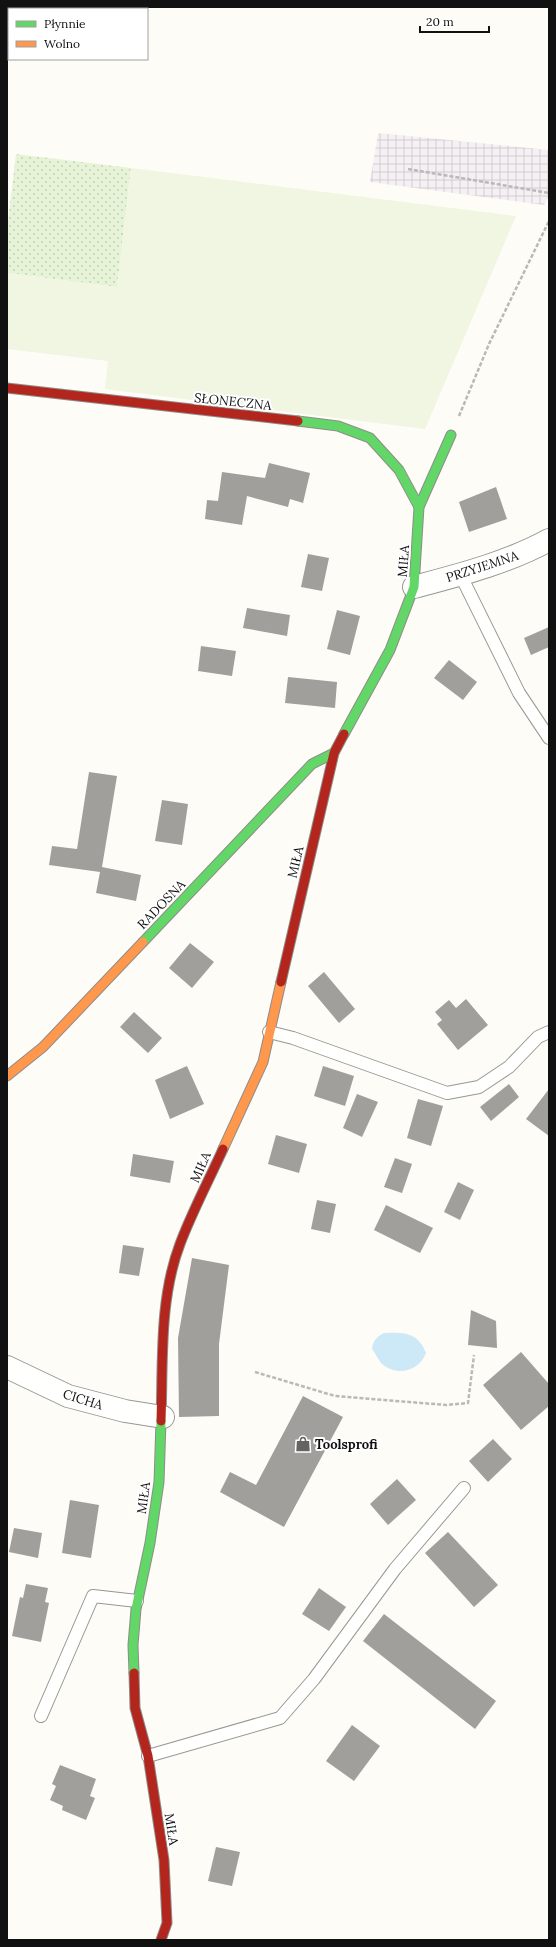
<svg xmlns="http://www.w3.org/2000/svg" width="556" height="1947" font-family="Lora,serif">
  <style>
    .industrial { fill: url(#industrial-grid) }
    .park { fill: url(#park-dots) }
    .pitch { fill: #f0f6e1 }
    .water { fill: #cde8f7 }
    .building { fill: #a19f9c }
    .lines { fill: none; stroke-linecap: round; stroke-linejoin: round }
    .lane-casing { stroke: #979795; stroke-width: 14 }
    .street-casing { stroke: #979795; stroke-width: 24 }
    .fast-casing { stroke: #8e8d8b; stroke-width: 11 }
    .slow-casing { stroke: #8e8d8b; stroke-width: 11 }
    .jam-casing { stroke: #8e8d8b; stroke-width: 11 }
    .path { stroke: #b9b9b8; stroke-width: 2.5; stroke-dasharray: 4 2; stroke-linecap: butt }
    .lane { stroke: #fffffe; stroke-width: 12 }
    .street { stroke: #fffffe; stroke-width: 22 }
    .fast { stroke: #63d668; stroke-width: 9 }
    .slow { stroke: #ff974d; stroke-width: 9 }
    .jam { stroke: #b3261e; stroke-width: 9 }
    .labels { text-anchor: middle; stroke-width: 4; stroke-linejoin: round; paint-order: stroke }
    .street-label { font-size: 13px; fill: #111; stroke: #fff }
    .poi-label { font-size: 13px; font-weight: bold; fill: #111; stroke: #fff; text-anchor: start }
  </style>
  <defs>
    <pattern id="industrial-grid" width="8" height="8" patternUnits="userSpaceOnUse"><rect width="8" height="8" fill="#f5f0f3"/><path d="M0 4h8M4 0v8" fill="none" stroke="#d1cdcf"/></pattern>
    <pattern id="park-dots" width="8" height="8" patternUnits="userSpaceOnUse"><rect width="8" height="8" fill="#e7f3d7"/><path d="M2 2h.1M6 6h.1" fill="none" stroke="#c5cfb8" stroke-width="1.8" stroke-linecap="round"/></pattern>
  </defs>
  <rect width="100%" height="100%" fill="#fdfcf7"/>
  <polygon class="industrial" points="378,133 549,150 549,196 544,205 370,182"/>
  <polygon class="park" points="16,154 131,168 117,287 7,273 7,230"/>
  <polygon class="pitch" points="131,168 516,216 425,429 105,389 108,361 7,349 7,273 117,287"/>
  <path class="water" d="M 384,1333 C 404,1332 418,1332 426,1353 C 419,1372 396,1377 381,1363 C 378,1359 375,1353 372,1349 C 373,1341 376,1337 384,1333 Z"/>
  <g class="building">
    <polygon points="269,463 310,473 303,503 290,499 288,507 247,496 242,525 205,519 207,500 218,501 222,472 265,478"/>
    <polygon points="496,487 507,519 469,532 459,502"/>
    <polygon points="308,554 329,558 322,591 301,587"/>
    <polygon points="247,608 290,615 287,636 243,628"/>
    <polygon points="337,610 360,616 350,655 327,649"/>
    <polygon points="549,627 549,647 531,655 524,638"/>
    <polygon points="201,646 236,651 232,676 198,671"/>
    <polygon points="449,660 477,682 463,700 434,678"/>
    <polygon points="288,677 337,682 335,708 285,703"/>
    <polygon points="89,772 117,776 102,867 141,875 136,901 96,893 100,872 49,865 52,846 77,849"/>
    <polygon points="162,800 188,804 182,845 155,841"/>
    <polygon points="190,943 214,962 192,988 169,968"/>
    <polygon points="324,972 355,1009 339,1023 308,986"/>
    <polygon points="466,999 488,1025 458,1050 437,1024 442,1020 435,1012 449,1000 456,1008"/>
    <polygon points="134,1012 162,1038 148,1053 120,1027"/>
    <polygon points="187,1066 204,1104 170,1119 155,1080"/>
    <polygon points="323,1066 354,1076 345,1106 314,1096"/>
    <polygon points="509,1084 519,1097 491,1121 480,1107"/>
    <polygon points="549,1089 549,1136 526,1119"/>
    <polygon points="357,1094 378,1102 362,1137 343,1128"/>
    <polygon points="418,1099 443,1106 431,1146 407,1138"/>
    <polygon points="276,1135 307,1144 299,1173 268,1164"/>
    <polygon points="133,1154 174,1161 170,1183 130,1176"/>
    <polygon points="395,1158 412,1164 402,1193 384,1187"/>
    <polygon points="458,1182 474,1190 460,1220 444,1212"/>
    <polygon points="317,1200 336,1204 330,1233 311,1229"/>
    <polygon points="386,1205 433,1228 420,1253 374,1230"/>
    <polygon points="123,1245 144,1248 139,1276 119,1273"/>
    <polygon points="192,1258 229,1265 219,1344 219,1416 179,1417 178,1338"/>
    <polygon points="471,1310 496,1321 497,1348 468,1345"/>
    <polygon points="521,1352 549,1384 549,1406 521,1430 483,1385"/>
    <polygon points="303,1396 343,1417 284,1527 220,1492 230,1472 256,1485"/>
    <polygon points="493,1439 512,1459 488,1482 469,1461"/>
    <polygon points="397,1479 416,1500 388,1525 370,1504"/>
    <polygon points="70,1500 99,1505 91,1558 62,1553"/>
    <polygon points="14,1528 42,1533 38,1558 9,1552"/>
    <polygon points="448,1532 498,1585 474,1607 425,1553"/>
    <polygon points="26,1584 48,1588 45,1602 49,1603 41,1642 12,1636 20,1597 23,1598"/>
    <polygon points="319,1588 346,1607 329,1631 302,1614"/>
    <polygon points="384,1614 496,1701 475,1729 363,1641"/>
    <polygon points="352,1725 380,1746 354,1781 326,1761"/>
    <polygon points="60,1765 96,1779 90,1796 95,1798 86,1820 62,1810 63,1806 50,1800 56,1786 52,1784"/>
    <polygon points="216,1847 240,1852 232,1886 208,1881"/>
  </g>
  <g class="lines">
    <defs>
      <g id="lane">
        <polyline points="460,574 519,693 549,738"/>
        <polyline points="269,1032 293,1038 447,1093 479,1087 509,1067 538,1037 549,1032"/>
        <polyline points="41,1716 93,1596 137,1601"/>
        <polyline points="148,1756 280,1718 314,1679 395,1569 464,1488"/>
      </g>
      <g id="street">
        <path d="M 414,587 C 459,575 507,563 549,540"/>
        <polyline points="7,1367 68,1396 125,1411 163,1417"/>
      </g>
      <g id="fast">
        <polyline points="298,421 338,426 370,438 399,470 419,507"/>
        <polyline points="344,734 390,650 414,587 419,507 451,435"/>
        <polyline points="143,942 312,764 334,753"/>
        <polyline points="134,1673 133,1645 136,1609 150,1543 159,1482 161,1421"/>
      </g>
      <g id="slow">
        <polyline points="7,1076 43,1047 143,942"/>
        <polyline points="223,1149 263,1062 281,982"/>
      </g>
      <g id="jam">
        <polyline points="7,388 298,421"/>
        <polyline points="281,982 334,753 344,734"/>
        <path d="M 161,1421 C 163,1363 159,1299 180,1244 C 192,1212 209,1180 223,1149"/>
        <polyline points="134,1673 135,1708 148,1756 164,1860 167,1923 161,1940"/>
      </g>
    </defs>
    <use href="#lane" class="lane-casing"/>
    <use href="#street" class="street-casing"/>
    <use href="#fast" class="fast-casing"/>
    <use href="#slow" class="slow-casing"/>
    <use href="#jam" class="jam-casing"/>
    <g class="path">
      <polyline points="408,169 549,193"/>
      <polyline points="459,416 489,344 549,221"/>
      <polyline points="255,1372 335,1396 446,1405 468,1403 474,1355"/>
    </g>
    <use href="#lane" class="lane"/>
    <use href="#street" class="street"/>
    <use href="#fast" class="fast"/>
    <use href="#slow" class="slow"/>
    <use href="#jam" class="jam"/>
  </g>
  <defs>
    <symbol id="shop-bare" viewBox="-9 -9 18 18"><path d="M-5-2.5h2.3a2.7 3.5 0 0 1 5.4 0H5L5.5 6h-11ZM-1.5-2.5h3a1.5 2.3 0 0 0-3 0Z" fill="#646362" stroke="#fff" stroke-width="2.5" paint-order="stroke"/></symbol>
  </defs>
  <g fill-rule="evenodd">
    <use href="#shop-bare" x="292" y="1433" width="22" height="22"/>
  </g>
  <g class="labels">
    <g class="street-label">
      <text transform="translate(233 401) rotate(6)" y="5">SŁONECZNA</text>
      <text transform="translate(403 561) rotate(-86)" y="5">MIŁA</text>
      <text transform="translate(482 566) rotate(-18)" y="5">PRZYJEMNA</text>
      <text transform="translate(295 862) rotate(-77)" y="5">MIŁA</text>
      <text transform="translate(161 904) rotate(-46)" y="5">RADOSNA</text>
      <text transform="translate(200 1167) rotate(-66)" y="5">MIŁA</text>
      <text transform="translate(83 1399) rotate(17)" y="5">CICHA</text>
      <text transform="translate(143 1498) rotate(-82)" y="5">MIŁA</text>
      <text transform="translate(172 1829) rotate(81)" y="5">MIŁA</text>
    </g>
    <g class="poi-label">
      <text x="315" y="1449">Toolsprofi</text>
    </g>
  </g>
  <rect width="556" height="1947" fill="none" stroke="#111111" stroke-width="16"/>
  <rect x="8" y="8" width="140" height="52" fill="#ffffff" stroke="#a0a0a0"/>
  <rect x="16" y="21" width="20" height="6" fill="#63d668" stroke="#a0a0a0"/>
  <text x="44" y="28" font-size="12" fill="#111111">Płynnie</text>
  <rect x="16" y="41" width="20" height="6" fill="#ff974d" stroke="#a0a0a0"/>
  <text x="44" y="48" font-size="12" fill="#111111">Wolno</text>
  <path d="M420 26v6h69v-6" fill="none" stroke="#111111" stroke-width="2"/>
  <text x="426" y="26" font-size="12" fill="#111111" stroke="#ffffff" stroke-width="3" paint-order="stroke">20 m</text>
</svg>
